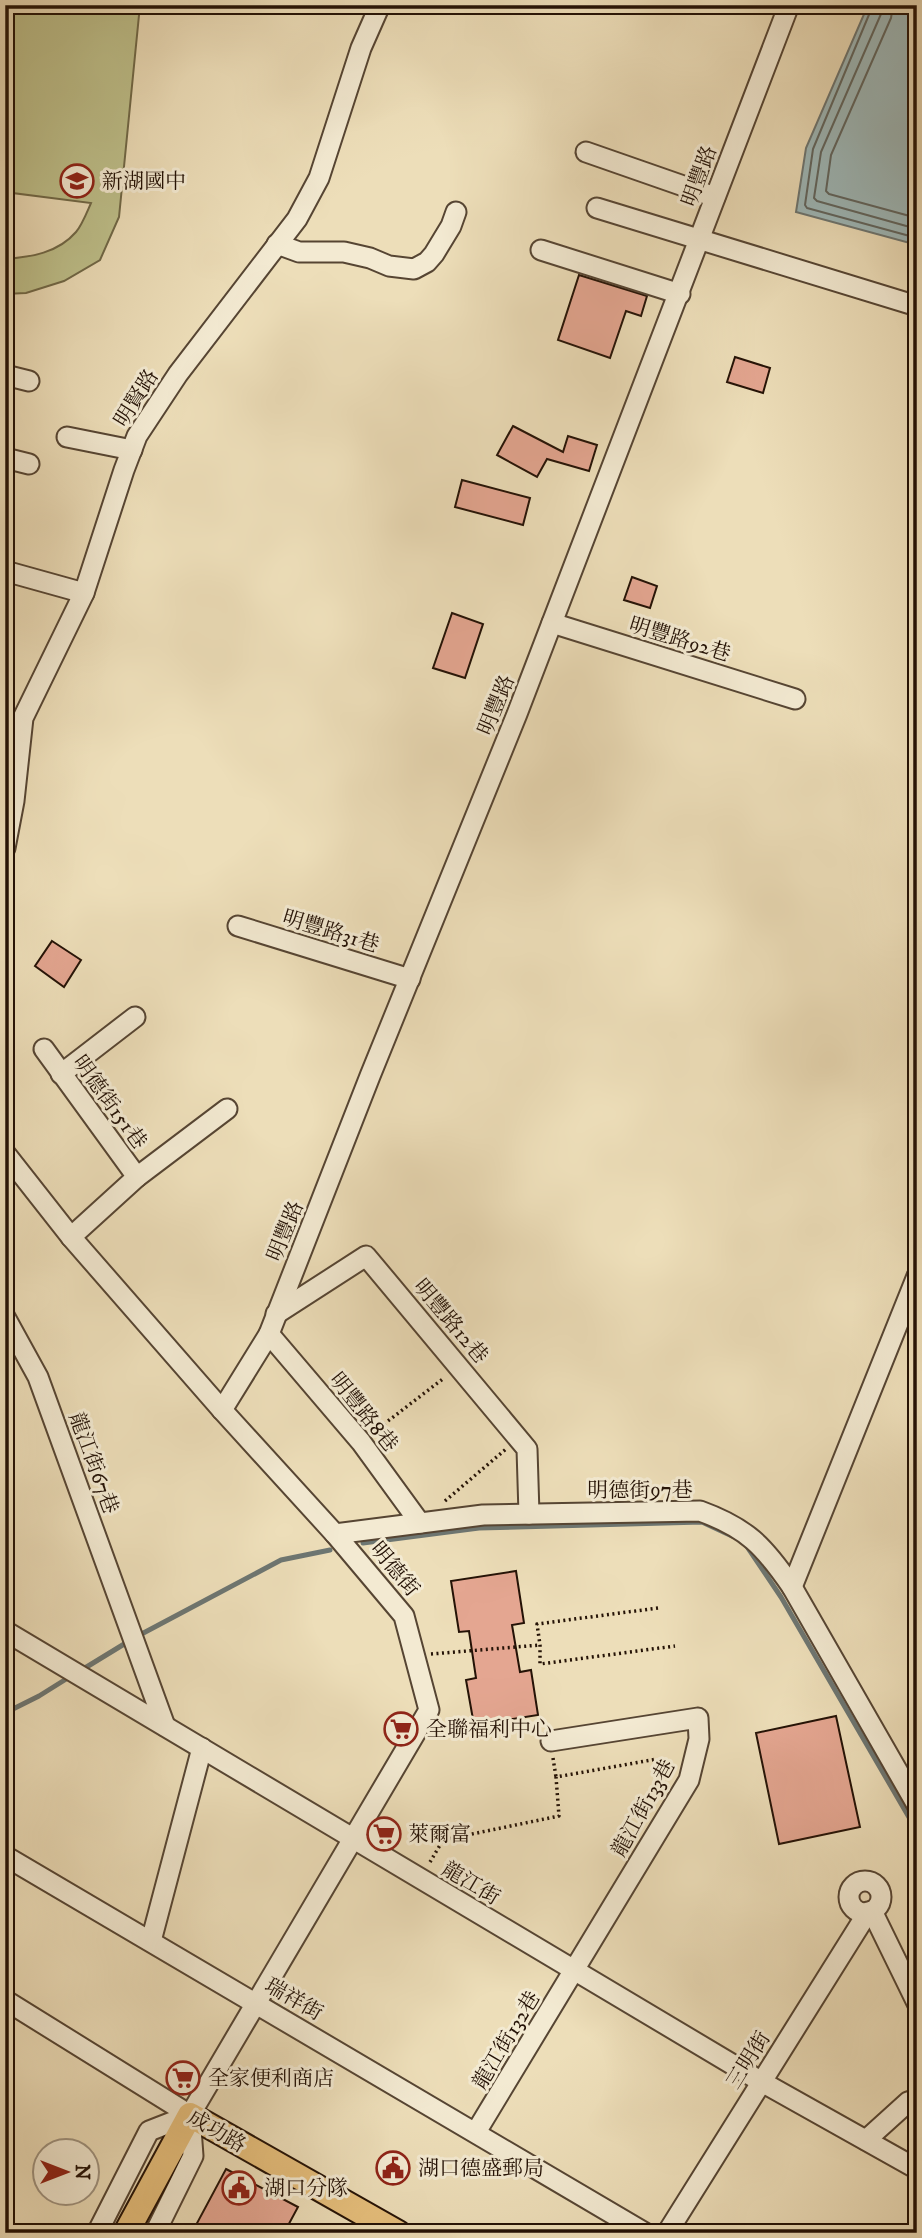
<svg xmlns="http://www.w3.org/2000/svg" width="922" height="2238" font-family="'IM FELL DW Pica','Noto Serif TC',serif">
  <style>
    .green { fill: #bec08b; stroke: #716948; stroke-width: 2 }
    .water { fill: #9eb9ba; stroke: #6d7672; stroke-width: 2 }
    .lines { fill: none; stroke-linecap: round; stroke-linejoin: round }
    .shore { stroke: #616660; stroke-width: 2 }
    .stream { stroke: #6d7672; stroke-width: 5 }
    .building { fill: #e4a691; stroke: #241206; stroke-width: 2 }
    .minor-casing { stroke: #564533; stroke-width: 23 }
    .major-casing { stroke: #241206; stroke-width: 28 }
    .path { stroke: #241206; stroke-width: 3.5; stroke-dasharray: 2 3.5; stroke-linecap: butt }
    .minor { stroke: #f3ead2; stroke-width: 19 }
    .major { stroke: #e6bf7c; stroke-width: 24 }
    .labels { text-anchor: middle; stroke-width: 6; stroke-linejoin: round; paint-order: stroke }
    .street-label { font-size: 21px; fill: #241206; stroke: #f3ead2 }
    .poi-label { font-size: 21px; fill: #241206; stroke: #f3ead2; text-anchor: start }
  </style>
  <rect width="100%" height="100%" fill="#eddeb9"/>
  <filter id="stains"><feTurbulence type="fractalNoise" baseFrequency=".00286" numOctaves="4"/><feColorMatrix values="0 0 0 0 .2 0 0 0 0 .09 0 0 0 0 .02 0 0 0 .5 -.17"/></filter>
  <radialGradient id="worn" r=".72"><stop offset=".6" stop-color="#630" stop-opacity="0"/><stop offset="1" stop-color="#630" stop-opacity=".3"/></radialGradient>
  <path class="green" d="M 5,5 L 140,5 L 119,217 L 100,260 L 64,281 L 26,293 L 5,294 L 5,259 C 31,257 58,253 76,232 C 82,225 87,212 91,203 L 5,192 Z"/>
  <polygon class="water" points="868,5 917,5 917,245 796,212 806,148"/>
  <g class="lines">
    <g class="shore">
      <polyline points="873,5 813,149 805,205 807,208 917,238"/>
      <polyline points="882,5 881,14 821,152 814,198 817,201 917,229"/>
      <polyline points="893,5 891,18 831,155 826,191 829,194 917,218"/>
    </g>
    <g class="stream">
      <polyline points="744,1542 781,1597 917,1831"/>
      <polyline points="363,1543 479,1528 702,1522 732,1536"/>
      <polyline points="80,1671 134,1638 281,1560 330,1550"/>
      <polyline points="5,1713 39,1696 71,1676"/>
    </g>
  </g>
  <g class="building">
    <polygon points="579,275 647,296 641,316 626,311 610,358 558,340"/>
    <polygon points="735,357 770,368 763,393 727,382"/>
    <polygon points="513,426 563,452 568,436 597,445 589,471 547,459 537,477 497,455"/>
    <polygon points="462,480 530,498 523,525 455,507"/>
    <polygon points="632,577 657,586 650,608 624,600"/>
    <polygon points="452,613 483,624 465,678 433,668"/>
    <polygon points="52,941 81,960 64,987 35,966"/>
    <polygon points="516,1571 524,1623 512,1625 520,1672 531,1670 538,1715 474,1725 466,1680 476,1678 469,1631 459,1632 451,1581"/>
    <polygon points="836,1716 860,1827 779,1844 756,1733"/>
    <polygon points="226,2169 298,2207 284,2233 210,2233 196,2225"/>
  </g>
  <g class="lines">
    <defs>
      <g id="minor">
        <polyline points="586,152 715,197"/>
        <polyline points="597,208 917,306"/>
        <polyline points="277,244 299,252 344,252 370,258 389,266 414,269 427,262 434,254 451,226 456,212"/>
        <polyline points="541,250 680,294"/>
        <polyline points="5,375 29,381"/>
        <polyline points="67,437 132,450"/>
        <polyline points="5,458 29,464"/>
        <polyline points="5,571 84,593"/>
        <polyline points="552,623 795,699"/>
        <polyline points="5,848 14,801 23,718 84,593 124,470 137,436 178,374 297,219 319,178 361,48 380,5"/>
        <polyline points="238,926 410,979"/>
        <polyline points="44,1049 137,1177 71,1237"/>
        <polyline points="61,1074 135,1017"/>
        <polyline points="5,1153 71,1237 222,1410 335,1534 404,1616 429,1710 190,2115"/>
        <polyline points="137,1177 227,1109"/>
        <polyline points="276,1314 366,1256 527,1449 529,1514"/>
        <polyline points="5,1317 38,1377 165,1726"/>
        <polyline points="269,1334 361,1442 420,1523"/>
        <polyline points="222,1410 269,1334 370,1076 517,714 789,5"/>
        <path d="M 335,1534 L 483,1515 L 700,1511 C 747,1528 764,1546 792,1587 L 917,1805"/>
        <polyline points="792,1587 917,1276"/>
        <polyline points="5,1631 762,2082 917,2169"/>
        <polyline points="5,1856 645,2233"/>
        <circle cx="865" cy="1897" r="16"/>
        <polyline points="872,1911 917,2003"/>
        <polyline points="151,1941 202,1748"/>
        <polyline points="5,2000 190,2115"/>
        <polyline points="476,2132 689,1780 699,1739 698,1718 551,1741"/>
        <polyline points="866,2140 908,2102 917,2099"/>
        <polyline points="97,2233 149,2131 190,2115"/>
        <polyline points="155,2233 193,2156 190,2115"/>
        <polyline points="667,2233 868,1912"/>
      </g>
      <polyline id="major" points="126,2233 190,2115 398,2233"/>
    </defs>
    <use href="#minor" class="minor-casing"/>
    <use href="#major" class="major-casing"/>
    <g class="path">
      <polyline points="375,1431 444,1378"/>
      <polyline points="445,1501 506,1449"/>
      <polyline points="658,1608 537,1624 540,1645 540,1664 675,1646"/>
      <polyline points="431,1654 540,1645"/>
      <polyline points="553,1758 556,1777"/>
      <polyline points="430,1862 443,1840 559,1816 556,1777 657,1759"/>
    </g>
    <use href="#minor" class="minor"/>
    <use href="#major" class="major"/>
  </g>
  <defs>
    <symbol id="school-ring" viewBox="-11 -11 22 22"><circle r="9.5" fill="#f3ead2" stroke="#8f2418" stroke-width="1.5"/><path d="M0-5L7-2L0 1L-7-2ZM-4 1L0 2.5L4 1V4Q0 6-4 4Z" fill="#8f2418"/></symbol>
    <symbol id="supermarket-ring" viewBox="-11 -11 22 22"><circle r="9.5" fill="#f3ead2" stroke="#8f2418" stroke-width="1.5"/><path d="M-6-5.5h2.5l.6 2H6L4.5 2H-2.5L-4.4-4H-6ZM-1.5 3.2a1.3 1.3 0 1 0 .1 0ZM3 3.2a1.3 1.3 0 1 0 .1 0Z" fill="#8f2418"/></symbol>
    <symbol id="civic-ring" viewBox="-11 -11 22 22"><circle r="9.5" fill="#f3ead2" stroke="#8f2418" stroke-width="1.5"/><path d="M-.6-6.5H3V-4.5H.6V-3L4-1V1h2V6H-6V1h2V-1L-.6-3ZM-1.2 2.5V6h2.4V2.5Z" fill="#8f2418"/></symbol>
  </defs>
  <g fill-rule="evenodd">
    <use href="#school-ring" x="58" y="162" width="38" height="38"/>
    <use href="#supermarket-ring" x="382" y="1710" width="38" height="38"/>
    <use href="#supermarket-ring" x="365" y="1815" width="38" height="38"/>
    <use href="#supermarket-ring" x="164" y="2059" width="38" height="38"/>
    <use href="#civic-ring" x="374" y="2149" width="38" height="38"/>
    <use href="#civic-ring" x="220" y="2169" width="38" height="38"/>
  </g>
  <g class="labels">
    <g class="street-label">
      <text transform="translate(699 176) rotate(-70)" y="7">明豐路</text>
      <text transform="translate(136 398) rotate(-58)" y="7">明賢路</text>
      <text transform="translate(680 639) rotate(17)" y="7">明豐路92巷</text>
      <text transform="translate(496 705) rotate(-68)" y="7">明豐路</text>
      <text transform="translate(331 931) rotate(17)" y="7">明豐路31巷</text>
      <text transform="translate(110 1102) rotate(54)" y="7">明德街151巷</text>
      <text transform="translate(285 1231) rotate(-68)" y="7">明豐路</text>
      <text transform="translate(451 1321) rotate(50)" y="7">明豐路12巷</text>
      <text transform="translate(364 1412) rotate(51)" y="7">明豐路8巷</text>
      <text transform="translate(94 1463) rotate(70)" y="7">龍江街67巷</text>
      <text x="640" y="1497">明德街97巷</text>
      <text transform="translate(395 1569) rotate(50)" y="7">明德街</text>
      <text transform="translate(643 1808) rotate(-61)" y="7">龍江街133巷</text>
      <text transform="translate(471 1883) rotate(31)" y="7">龍江街</text>
      <text transform="translate(294 1999) rotate(30)" y="7">瑞祥街</text>
      <text transform="translate(506 2040) rotate(-59)" y="7">龍江街132巷</text>
      <text transform="translate(748 2060) rotate(-58)" y="7">三明街</text>
      <text transform="translate(217 2131) rotate(30)" y="7">成功路</text>
    </g>
    <g class="poi-label">
      <text x="102" y="188">新湖國中</text>
      <text x="426" y="1736">全聯福利中心</text>
      <text x="408" y="1841">萊爾富</text>
      <text x="208" y="2085">全家便利商店</text>
      <text x="418" y="2175">湖口德盛郵局</text>
      <text x="264" y="2195">湖口分隊</text>
    </g>
  </g>
  <rect width="922" height="2238" fill="none" stroke="#eddeb9" stroke-width="28"/>
  <rect x="7" y="7" width="908" height="2224" fill="none" stroke="#241206" stroke-width="3.5"/>
  <rect x="14" y="14" width="894" height="2210" fill="none" stroke="#241206" stroke-width="2"/>
  <g transform="translate(66 2172) rotate(90)"><circle r="33" fill="#f3ead2" stroke="#a09480" stroke-width="2"/>
  <path d="M0-5L12 26L0 18L-12 26Z" fill="#8f2418"/>
  <text y="-10" font-size="19" font-weight="bold" text-anchor="middle" fill="#241206">N</text>
  </g>
  <rect width="100%" height="100%" filter="url(#stains)"/>
  <rect width="100%" height="100%" fill="url(#worn)"/>
</svg>
